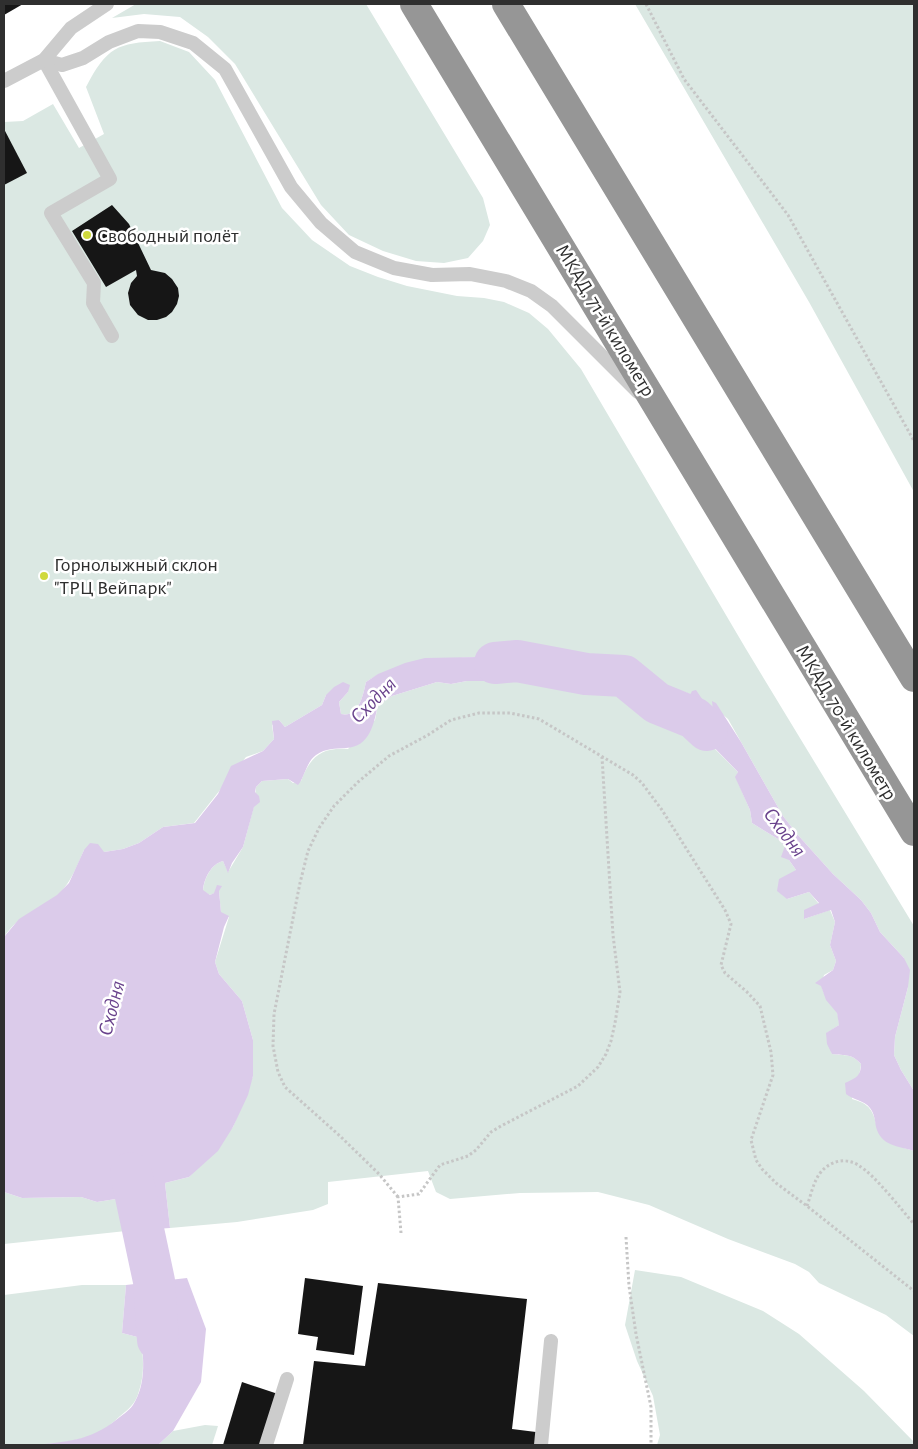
<svg xmlns="http://www.w3.org/2000/svg" width="918" height="1449" font-family="'Alegreya Sans',sans-serif">
  <style>
    .green { fill: #dbe8e3 }
    .water { fill: #dbcbea }
    .lines { fill: none; stroke-linecap: round; stroke-linejoin: round }
    .river { stroke: #dbcbea; stroke-width: 42 }
    .building { fill: #161616 }
    .path { stroke: #c6c6c6; stroke-width: 3; stroke-dasharray: 2.5 2.5; stroke-linecap: butt }
    .lane { stroke: #ccc; stroke-width: 14 }
    .highway { stroke: #969696; stroke-width: 28 }
    .poi-dot { fill: #cfd93d; stroke: #fff; stroke-width: 2 }
    .labels { text-anchor: middle; stroke-width: 5; stroke-linejoin: round; paint-order: stroke }
    .poi-label { font-size: 20px; fill: #2f2f2f; stroke: #fff; text-anchor: start }
    .street-label { font-size: 20px; fill: #2f2f2f; stroke: #fff }
    .water-label { font-size: 21px; font-style: italic; fill: #69428c; stroke: #fff }
  </style>
  <rect width="100%" height="100%" fill="#fff"/>
  <g class="green">
    <polygon points="136,4 366,4 483,198 490,225 483,241 468,258 444,263 416,261 383,251 349,235 321,205 235,64 208,37 180,17 144,14 112,18"/>
    <polygon points="635,4 914,4 914,492 809,302"/>
    <path d="M 160,41 L 189,52 L 215,80 L 282,208 L 312,240 L 350,266 L 378,277 L 407,286 L 457,296 L 484,298 L 504,302 L 529,313 L 548,329 L 581,369 L 746,649 L 914,926 L 914,1091 L 901,1070 L 894,1055 L 895,1037 L 908,987 L 904,958 L 880,932 L 871,913 L 861,900 L 833,874 L 797,834 L 783,816 L 728,719 L 714,707 L 713,711 L 711,712 C 704,702 695,695 682,691 C 678,690 675,690 671,688 L 669,700 L 658,703 L 664,712 L 673,720 L 699,733 L 738,772 L 736,778 L 750,810 L 752,823 L 778,839 L 785,846 L 789,860 L 796,870 L 787,899 L 809,892 L 819,904 L 804,919 L 830,910 L 835,922 L 830,945 L 836,961 L 833,970 L 824,975 C 818,997 830,997 837,1012 C 838,1016 839,1021 839,1025 L 827,1033 L 832,1054 C 846,1056 851,1053 861,1064 C 860,1076 855,1087 852,1099 C 870,1104 873,1110 877,1128 L 904,1148 L 914,1151 L 914,1336 L 886,1315 L 819,1283 L 809,1272 L 795,1264 L 728,1239 L 649,1205 L 598,1192 L 520,1193 L 450,1199 L 436,1192 L 428,1171 L 328,1182 L 328,1204 L 313,1210 L 237,1222 L 170,1228 L 165,1183 L 189,1177 L 233,1127 L 253,1076 L 253,1040 L 242,1001 L 219,974 L 215,962 L 229,917 L 221,913 L 219,891 L 210,895 L 203,891 C 204,879 211,864 223,861 L 228,872 L 243,847 L 254,806 L 256,787 L 262,781 L 288,779 L 293,783 L 301,781 C 310,757 321,747 348,749 L 375,720 L 378,705 L 392,696 L 437,682 L 451,684 L 467,681 L 500,681 L 506,649 C 496,652 486,656 475,657 C 442,659 394,663 366,682 C 363,695 359,718 341,714 L 339,702 L 348,692 L 326,695 L 322,705 L 285,727 L 279,720 L 272,725 L 274,739 L 263,751 L 246,757 L 194,823 L 163,827 L 139,843 L 123,849 L 104,852 L 84,850 C 77,866 71,882 59,894 C 40,911 20,913 4,937 L 4,122 L 23,121 L 53,104 L 79,148 L 104,134 L 86,87 C 107,47 117,43 160,41 Z"/>
    <polygon points="4,1192 22,1198 81,1197 97,1202 122,1198 126,1231 4,1244"/>
    <polygon points="635,1270 681,1277 763,1311 799,1334 864,1391 914,1442 914,1445 657,1445 660,1435 653,1396 637,1361 625,1325"/>
    <path d="M 82,1285 L 126,1285 L 122,1333 L 141,1338 C 143,1356 145,1373 139,1391 C 136,1403 129,1409 119,1417 C 113,1422 108,1428 101,1431 C 72,1446 35,1445 4,1445 L 4,1295 Z"/>
    <polygon points="205,1425 218,1426 212,1445 158,1445 173,1431"/>
  </g>
  <g class="water">
    <path d="M 506,649 L 550,651 L 554,666 L 541,677 L 500,681 L 467,681 L 451,684 L 437,682 L 392,696 L 378,705 C 374,723 370,747 346,748 C 335,749 326,748 316,755 C 306,762 305,777 298,785 L 288,779 L 262,781 L 256,787 L 255,792 L 259,796 L 260,802 L 254,807 L 243,847 L 232,863 L 228,873 L 223,861 C 211,864 204,879 203,890 L 210,895 L 214,893 L 217,885 L 222,886 L 219,891 L 221,912 L 229,916 L 224,927 L 215,962 L 219,974 L 242,1001 L 253,1040 L 253,1076 L 248,1095 L 233,1127 L 218,1151 L 189,1177 L 165,1183 L 170,1228 L 126,1231 L 122,1198 L 97,1202 L 81,1197 L 22,1198 L 4,1192 L 4,937 L 19,919 L 57,895 L 69,883 L 84,850 L 90,843 L 98,844 L 104,852 L 123,849 L 139,843 L 163,827 L 195,823 L 218,794 L 231,766 L 263,751 L 274,739 L 272,721 L 279,720 L 285,727 L 322,705 L 326,695 L 334,687 L 343,682 L 350,685 L 348,692 L 339,702 L 341,714 C 359,718 363,695 366,682 L 378,674 L 405,663 L 425,658 L 477,657 Z"/>
    <path d="M 671,688 L 690,695 L 692,691 L 696,690 L 711,712 L 713,711 L 712,701 L 716,703 L 741,742 L 783,816 L 797,834 L 833,874 L 861,900 L 871,913 L 880,932 L 904,958 L 910,970 L 908,987 L 895,1037 L 894,1055 L 901,1070 L 914,1091 L 914,1151 C 898,1146 881,1146 876,1127 C 875,1120 874,1113 870,1108 C 864,1100 853,1100 846,1094 L 845,1083 C 856,1078 861,1076 861,1064 C 851,1053 846,1056 832,1054 L 827,1044 L 826,1033 L 839,1025 L 837,1013 L 826,1000 L 821,986 L 815,983 L 833,970 L 836,961 L 830,945 L 835,922 L 831,910 L 804,919 L 804,910 L 819,903 L 809,892 L 787,899 L 777,891 L 779,879 L 796,870 L 789,860 L 781,857 L 785,846 L 778,839 L 752,823 L 750,810 L 735,777 L 738,772 L 700,733 L 673,720 L 664,712 L 657,703 L 668,700 L 667,695 Z"/>
    <path d="M 187,1278 L 206,1329 L 201,1382 L 173,1431 L 158,1445 L 33,1445 C 65,1442 90,1441 116,1420 C 121,1416 129,1411 133,1405 C 146,1385 144,1360 141,1338 L 122,1333 L 126,1285 Z"/>
  </g>
  <g class="lines">
    <g class="river">
      <polyline points="495,663 517,661 586,674 624,676 657,703 694,718 707,730"/>
      <polyline points="131,1173 154,1281 158,1340"/>
    </g>
  </g>
  <g class="building">
    <polygon points="4,4 23,4 4,15"/>
    <polygon points="4,129 27,173 4,185"/>
    <polygon points="112,205 129,224 151,270 165,273 172,279 178,288 179,296 177,304 172,312 166,317 157,320 148,320 138,315 130,305 128,293 131,283 137,276 136,270 106,287 72,231"/>
    <polygon points="305,1278 363,1286 354,1355 316,1350 318,1337 298,1334"/>
    <polygon points="378,1283 527,1299 512,1429 536,1432 535,1445 303,1445 314,1361 365,1366"/>
    <polygon points="242,1382 278,1394 262,1445 223,1445"/>
  </g>
  <g class="lines">
    <g class="path">
      <polyline points="646,4 684,79 788,215 914,441"/>
      <polyline points="398,1197 379,1174 340,1136 285,1087 278,1072 273,1046 274,1014 300,883 308,851 319,828 334,806 358,782 389,756 428,735 451,720 479,713 510,713 539,719 633,775 642,783 662,810 725,910 731,924 721,965 725,973 747,992 760,1006 771,1052 773,1075 751,1140 756,1160 762,1169 776,1183 807,1206 914,1291"/>
      <path d="M 807,1206 C 810,1198 812,1188 816,1180 C 823,1164 842,1155 858,1165 C 875,1175 900,1208 914,1224"/>
      <polyline points="401,1233 398,1197 419,1194 440,1165 468,1156 476,1150 491,1132 501,1126 578,1086 598,1067 606,1054 611,1041 615,1023 620,992 613,935 602,757"/>
      <polyline points="626,1237 629,1286 636,1334 651,1407 651,1445"/>
    </g>
    <g class="lane">
      <polyline points="44,60 62,65 83,58 109,42 138,31 160,32 193,43 225,69 291,187 321,223 355,252 394,268 432,275 470,274 506,281 531,291 552,306 638,392"/>
      <polyline points="44,60 110,179 51,213 94,283 93,303 112,336"/>
      <polyline points="4,81 44,60 71,28 107,4"/>
      <polyline points="266,1445 287,1379"/>
      <polyline points="541,1445 551,1341"/>
    </g>
    <g class="highway">
      <polyline points="414,4 914,832"/>
      <polyline points="506,4 914,678"/>
    </g>
  </g>
  <g class="poi-dot">
    <circle cx="87" cy="235" r="5"/>
    <circle cx="44" cy="576" r="5"/>
  </g>
  <g class="labels">
    <g class="poi-label">
      <text x="97" y="242">Свободный полёт</text>
      <text x="54" y="571">Горнолыжный склон<tspan x="54" dy="23">"ТРЦ Вейпарк"</tspan></text>
    </g>
    <g class="street-label">
      <text transform="translate(606 320) rotate(59)" y="7">МКАД, 71-й километр</text>
      <text transform="translate(847 722) rotate(59)" y="7">МКАД, 70-й километр</text>
    </g>
    <g class="water-label">
      <text transform="translate(373 700) rotate(-45)" y="7">Сходня</text>
      <text transform="translate(785 832) rotate(53)" y="7">Сходня</text>
      <text transform="translate(111 1008) rotate(-76)" y="7">Сходня</text>
    </g>
  </g>
  <rect width="918" height="1449" fill="none" stroke="#2f2f2f" stroke-width="10"/>
</svg>
